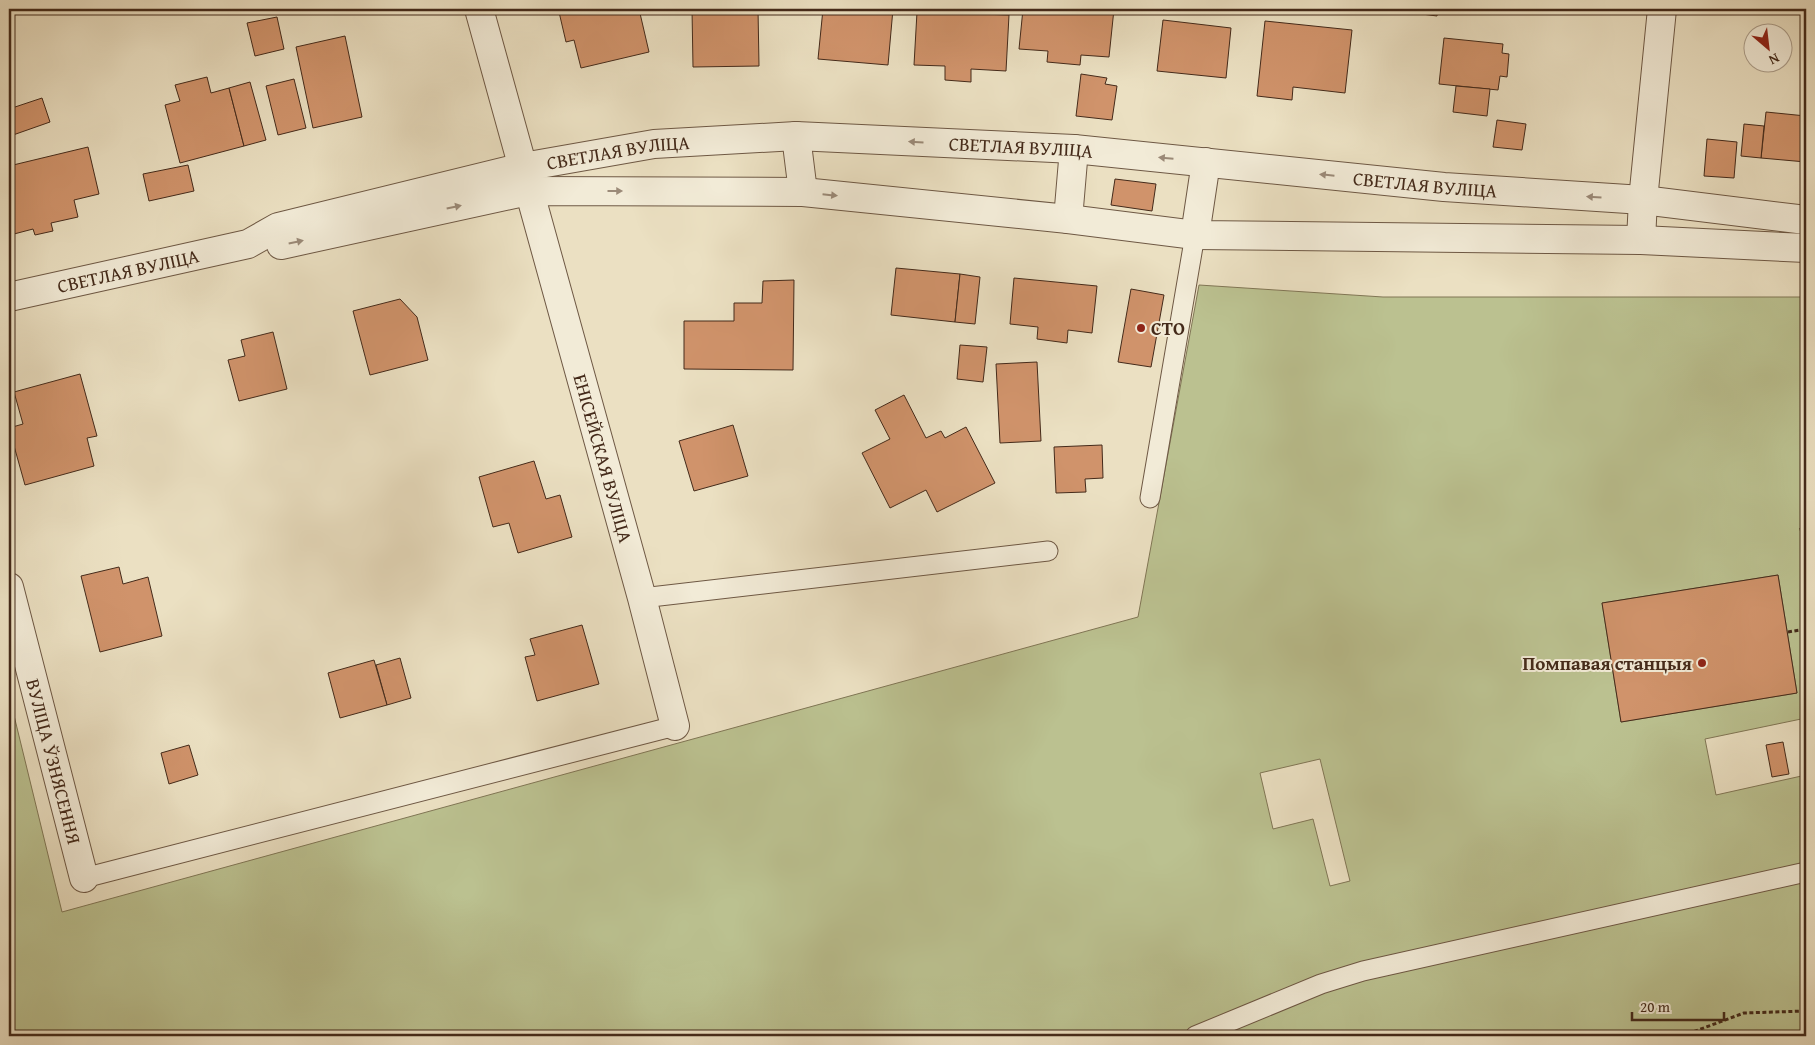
<svg xmlns="http://www.w3.org/2000/svg" width="1815" height="1045" font-family="'Gentium Book Plus',serif">
  <style>
    .green { fill: #bbc190; stroke: #807655; fill-rule: evenodd }
    .building { fill: #d0936b; stroke: #442a1a }
    .lines { fill: none; stroke-linecap: round; stroke-linejoin: round }
    .lane-casing { stroke: #6e5844; stroke-width: 21 }
    .street-casing { stroke: #6e5844; stroke-width: 30 }
    .path { stroke: #442a1a; stroke-width: 3; stroke-dasharray: 4 2.5; stroke-linecap: butt }
    .lane { stroke: #f2ebd7; stroke-width: 19 }
    .street { stroke: #f2ebd7; stroke-width: 28 }
    .oneway { fill: #9b8a78 }
    .poi-dot { fill: #8f2418; stroke: #f2ebd7; stroke-width: 2 }
    .labels { text-anchor: middle; stroke-width: 4; stroke-linejoin: round; paint-order: stroke }
    .street-label { font-size: 19px; fill: #442a1a; stroke: #f2ebd7 }
    .poi-label { font-size: 19px; font-weight: bold; fill: #442a1a; stroke: #f2ebd7; text-anchor: start }
  </style>
  <rect width="100%" height="100%" fill="#ebe0c2"/>
  <filter id="stains"><feTurbulence type="fractalNoise" baseFrequency=".004" numOctaves="4"/><feColorMatrix values="0 0 0 0 .2 0 0 0 0 .09 0 0 0 0 .02 0 0 0 .5 -.17"/></filter>
  <radialGradient id="worn" r=".72"><stop offset=".6" stop-color="#630" stop-opacity="0"/><stop offset="1" stop-color="#630" stop-opacity=".3"/></radialGradient>
  <path class="green" d="M 1199,285 L 1383,297 L 1806,297 L 1806,527 L 1800,528 L 1806,568 L 1806,718 L 1705,739 L 1716,795 L 1806,775 L 1806,1036 L 9,1036 L 9,695 L 62,912 L 1138,617 ZM 1778,575 L 1797,693 L 1621,722 L 1602,603 ZM 1320,759 L 1350,881 L 1330,886 L 1313,819 L 1273,829 L 1260,773 Z"/>
  <g class="building">
    <polygon points="567,9 639,9 649,52 581,68 574,40 566,42 559,12"/>
    <polygon points="692,9 758,9 759,66 693,67"/>
    <polygon points="823,9 893,9 888,65 818,59"/>
    <polygon points="946,9 980,9 980,14 1009,15 1006,71 971,69 971,82 945,80 945,66 914,65 917,12 946,13"/>
    <polygon points="1023,9 1114,9 1109,57 1081,55 1080,65 1047,62 1048,51 1019,49"/>
    <polygon points="1399,9 1438,9 1437,16 1399,11"/>
    <polygon points="277,17 284,49 255,56 247,23"/>
    <polygon points="1163,20 1231,28 1226,78 1157,71"/>
    <polygon points="1265,21 1352,30 1345,93 1293,87 1292,100 1257,96"/>
    <polygon points="345,36 362,117 313,128 296,47"/>
    <polygon points="1444,38 1503,44 1502,53 1509,54 1507,77 1500,76 1498,90 1439,84"/>
    <polygon points="1081,74 1107,78 1105,84 1117,86 1112,120 1076,116"/>
    <polygon points="207,77 211,93 229,88 244,146 180,163 165,105 180,101 175,85"/>
    <polygon points="294,79 306,128 278,135 266,86"/>
    <polygon points="250,82 266,140 244,146 229,88"/>
    <polygon points="1456,86 1490,89 1487,116 1453,112"/>
    <polygon points="42,98 50,122 13,135 9,123 9,109"/>
    <polygon points="1766,112 1806,116 1806,162 1761,158"/>
    <polygon points="1497,120 1526,124 1522,150 1493,147"/>
    <polygon points="1744,124 1764,126 1761,158 1741,156"/>
    <polygon points="1707,139 1737,142 1734,178 1704,176"/>
    <polygon points="88,147 99,194 74,200 78,217 51,223 53,231 35,235 33,229 14,234 12,223 9,223 9,166"/>
    <polygon points="188,165 194,191 149,201 143,174"/>
    <polygon points="1115,179 1156,184 1152,211 1111,205"/>
    <polygon points="896,268 960,274 955,322 891,315"/>
    <polygon points="960,274 980,277 975,324 955,322"/>
    <polygon points="1014,278 1097,286 1092,333 1068,330 1067,343 1037,339 1038,327 1010,324"/>
    <polygon points="794,280 793,370 684,369 684,321 734,321 734,303 762,303 763,281"/>
    <polygon points="1131,289 1164,295 1151,367 1118,362"/>
    <polygon points="400,299 417,317 428,360 370,375 353,311"/>
    <polygon points="273,332 287,389 239,401 228,360 245,356 241,340"/>
    <polygon points="960,345 987,347 983,382 957,379"/>
    <polygon points="1037,362 1041,441 1000,443 996,364"/>
    <polygon points="80,374 97,436 87,438 94,466 25,485 9,428 23,424 14,392"/>
    <polygon points="904,395 926,438 941,431 945,438 966,427 995,483 937,512 926,490 890,508 862,453 890,439 875,410"/>
    <polygon points="733,425 748,476 694,491 679,441"/>
    <polygon points="1102,445 1103,478 1085,479 1086,492 1056,493 1054,447"/>
    <polygon points="534,461 546,499 560,495 572,537 518,553 509,523 493,527 479,477"/>
    <polygon points="1806,527 1806,568 1800,528"/>
    <polygon points="119,567 123,584 148,577 162,636 100,652 81,576"/>
    <polygon points="1778,575 1797,693 1621,722 1602,603"/>
    <polygon points="582,625 599,684 537,701 525,657 535,655 530,639"/>
    <polygon points="400,658 411,698 387,705 376,665"/>
    <polygon points="374,660 387,705 340,718 328,673"/>
    <polygon points="1783,742 1789,774 1772,777 1766,745"/>
    <polygon points="189,745 198,775 169,784 161,753"/>
  </g>
  <g class="lines">
    <defs>
      <g id="lane">
        <polyline points="1150,498 1195,235"/>
        <polyline points="642,598 1048,551"/>
        <polyline points="84,878 675,726"/>
        <polyline points="1195,1036 1321,984 1363,971 1806,872"/>
      </g>
      <g id="street">
        <path id="s1" d="M 479,9 L 642,598 L 675,726"/>
        <polyline points="796,136 803,192"/>
        <polyline points="1068,219 1074,149"/>
        <polyline points="1195,235 1206,162"/>
        <polyline points="1641,240 1643,200 1662,9"/>
        <polyline points="281,245 528,191 803,192 1068,219 1195,235 1641,240 1806,248"/>
        <path id="s2" d="M 9,297 L 248,244 L 278,227 L 523,167 L 654,144 L 796,136 L 1074,149 L 1444,187 L 1643,200 L 1806,220"/>
        <path id="s3" d="M 9,587 L 84,878"/>
      </g>
    </defs>
    <use href="#lane" class="lane-casing"/>
    <use href="#street" class="street-casing"/>
    <g class="path">
      <polyline points="1788,632 1806,629"/>
      <polyline points="1682,1036 1744,1013 1806,1011"/>
    </g>
    <use href="#lane" class="lane"/>
    <use href="#street" class="street"/>
  </g>
  <defs><path id="oneway-solid" d="M-6-.8H1V-3.2L6.5 0L1 3.2V.8H-6Z" transform="scale(1.25)"/></defs>
  <g class="oneway">
    <use href="#oneway-solid" transform="translate(916 142) rotate(-177)"/>
    <use href="#oneway-solid" transform="translate(1166 158) rotate(-175)"/>
    <use href="#oneway-solid" transform="translate(1327 175) rotate(-174)"/>
    <use href="#oneway-solid" transform="translate(615 191)"/>
    <use href="#oneway-solid" transform="translate(830 195) rotate(6)"/>
    <use href="#oneway-solid" transform="translate(1594 197) rotate(-176)"/>
    <use href="#oneway-solid" transform="translate(454 207) rotate(-12)"/>
    <use href="#oneway-solid" transform="translate(296 242) rotate(-12)"/>
  </g>
  <g class="poi-dot">
    <circle cx="1141" cy="328" r="5"/>
    <circle cx="1702" cy="663" r="5"/>
  </g>
  <g class="labels">
    <g class="street-label">
      <text dy="7" stroke="none"><textPath href="#s2" startOffset="1032">СВЕТЛАЯ ВУЛІЦА</textPath></text>
      <text dy="7" stroke="none"><textPath href="#s2" startOffset="628">СВЕТЛАЯ ВУЛІЦА</textPath></text>
      <text dy="7" stroke="none"><textPath href="#s2" startOffset="1438">СВЕТЛАЯ ВУЛІЦА</textPath></text>
      <text dy="7" stroke="none"><textPath href="#s2" startOffset="122">СВЕТЛАЯ ВУЛІЦА</textPath></text>
      <text dy="7" stroke="none"><textPath href="#s1" startOffset="466">ЕНІСЕЙСКАЯ ВУЛІЦА</textPath></text>
      <text dy="7" stroke="none"><textPath href="#s3" startOffset="180">ВУЛІЦА ЎЗНЯСЕННЯ</textPath></text>
    </g>
    <g class="poi-label">
      <text x="1151" y="335">СТО</text>
      <text x="1692" y="670" text-anchor="end">Помпавая станцыя</text>
    </g>
  </g>
  <rect width="1815" height="1045" fill="none" stroke="#ebe0c2" stroke-width="30"/>
  <rect x="10" y="10" width="1795" height="1025" fill="none" stroke="#442a1a" stroke-width="2.5"/>
  <rect x="15" y="15" width="1785" height="1015" fill="none" stroke="#442a1a"/>
  <g transform="translate(1768 48) rotate(152)"><circle r="24" fill="#f2ebd7" stroke="#ac9e8b"/>
  <path d="M0-4L9 19L0 12L-9 19Z" fill="#8f2418"/>
  <text y="-8" font-size="14" font-weight="bold" text-anchor="middle" fill="#442a1a">N</text>
  </g>
  <path d="M1632 1012v8h92v-8" fill="none" stroke="#442a1a" stroke-width="2.5"/>
  <text x="1640" y="1012" font-size="15" fill="#442a1a" stroke="#f2ebd7" stroke-width="4" paint-order="stroke">20 m</text>
  <rect width="100%" height="100%" filter="url(#stains)"/>
  <rect width="100%" height="100%" fill="url(#worn)"/>
</svg>
